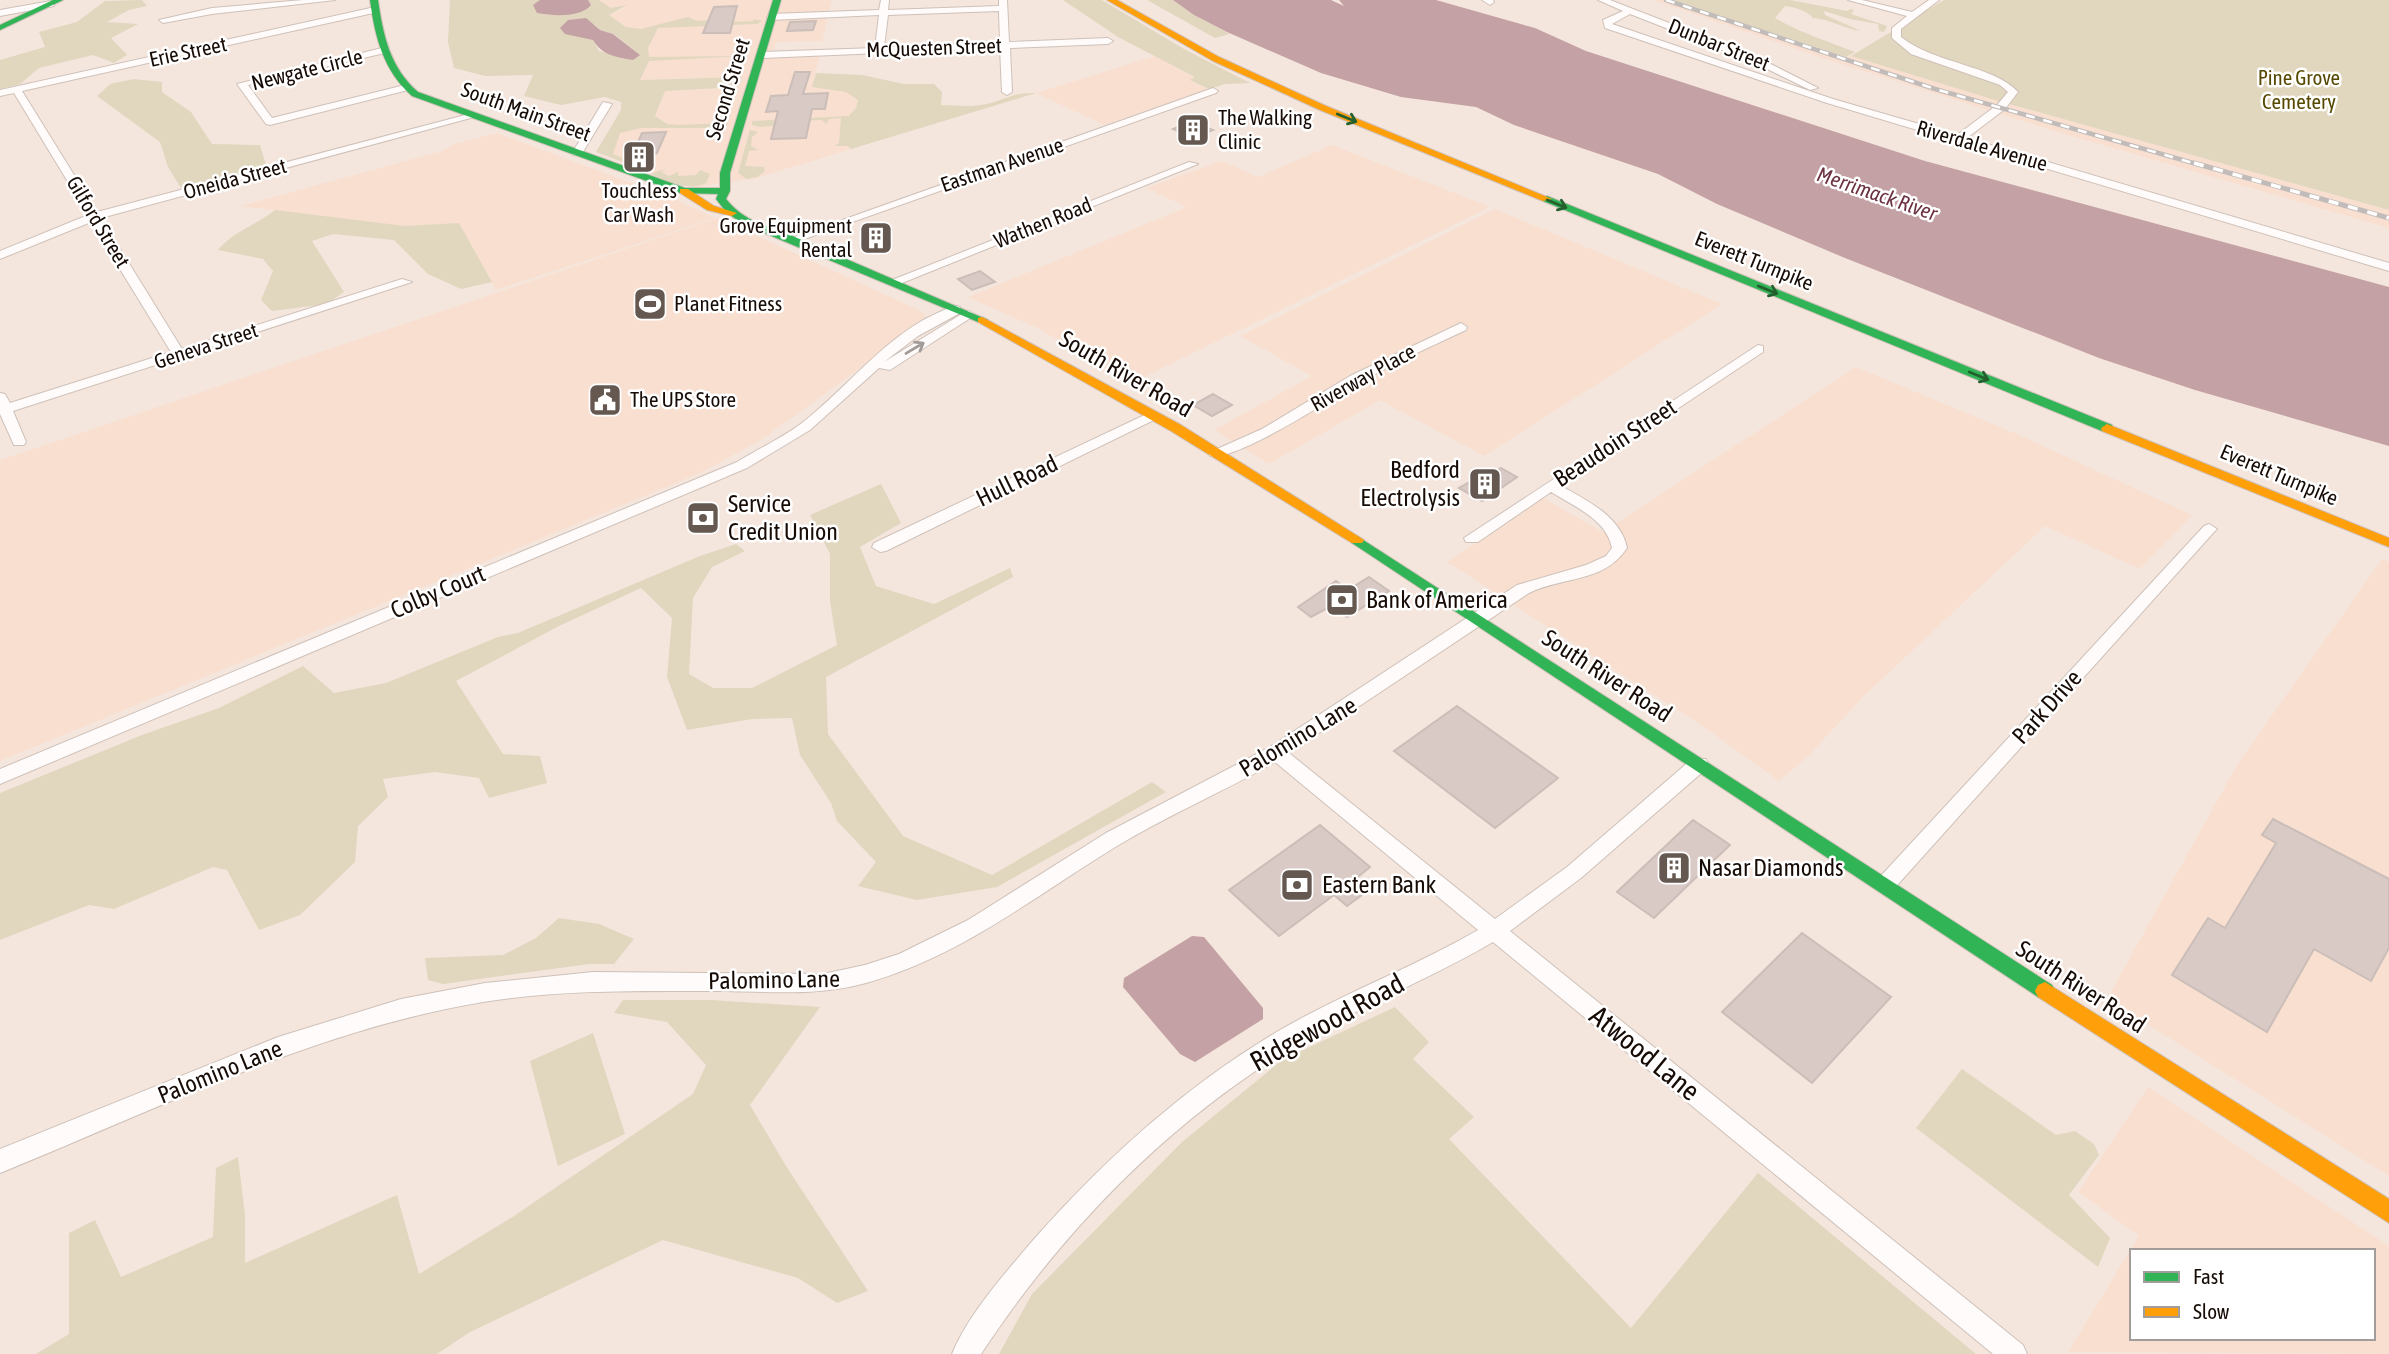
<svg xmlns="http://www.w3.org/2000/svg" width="2389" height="1354" font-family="'Asap Condensed',sans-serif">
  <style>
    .built { fill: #f8dfd0; fill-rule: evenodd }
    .green { fill: #e1d6be; fill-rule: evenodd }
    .water { fill: #c4a1a4 }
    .building { fill: #d9cac5; stroke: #cbbdb8; stroke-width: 2 }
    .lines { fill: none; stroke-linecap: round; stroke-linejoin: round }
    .street-casing { stroke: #cec1b9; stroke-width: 2 }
    .fast-casing { stroke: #cec1b9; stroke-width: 2 }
    .slow-casing { stroke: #cec1b9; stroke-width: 2 }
    .street { fill: #fefbfa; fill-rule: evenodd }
    .fast { fill: #30b455; fill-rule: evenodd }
    .slow { fill: #ff9f0a; fill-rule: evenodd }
    .rail-far1-casing { stroke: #c1bcba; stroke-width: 4.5 }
    .rail-casing { stroke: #c1bcba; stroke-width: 5 }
    .rail-far1 { stroke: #fff; stroke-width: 2.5; stroke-dasharray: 9; stroke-linecap: butt }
    .rail { stroke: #fff; stroke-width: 3.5; stroke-dasharray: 10; stroke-linecap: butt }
    .oneway { stroke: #24602e }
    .oneway2 { stroke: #a29b98 }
    .labels { text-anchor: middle; stroke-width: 5; stroke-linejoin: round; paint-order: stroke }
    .far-street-label { font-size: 21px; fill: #170b06; stroke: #fff }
    .far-park-label { font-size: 21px; fill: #564800; stroke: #fff }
    .far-poi-label { font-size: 21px; fill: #170b06; stroke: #fff; text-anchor: start }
    .far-water-label { font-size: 21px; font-style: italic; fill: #6b3140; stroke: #fff }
    .street-label { font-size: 24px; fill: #170b06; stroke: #fff }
    .poi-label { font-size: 24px; fill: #170b06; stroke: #fff; text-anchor: start }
    .near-street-label { font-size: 28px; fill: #170b06; stroke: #fff }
  </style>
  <rect width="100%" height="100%" fill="#f5e6dd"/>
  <g class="built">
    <polygon points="599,0 832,0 822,41 776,42 772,57 820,55 812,87 846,92 858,100 846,143 851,149 757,178 695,187 651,174 596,152 610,129 666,123 655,116 665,91 738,87 692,78 640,80 649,61 648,48 658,26 641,29 626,27 609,15 627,7 611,8"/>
    <polygon points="1653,0 1672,0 1846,57 1851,56 1995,100 2389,210 2389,228 2061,133 1829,60"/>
    <polygon points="1155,56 1196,78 1191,81 1209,89 1104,125 1036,93"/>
    <polygon points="497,133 677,200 715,218 496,290 459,223 405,226 240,206 442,151 454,144"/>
    <polygon points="1332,145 1490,207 1134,382 1037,328 968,297 1187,207 1146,188 1222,161 1258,177"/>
    <polygon points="1495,209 1722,304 1484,456 1380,400 1269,464 1214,430 1312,376 1240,336"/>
    <polygon points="718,218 923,312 927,320 761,440 700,473 0,761 0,460"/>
    <polygon points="1856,367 2019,435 2192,515 2140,569 2045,526 1864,696 1808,756 1779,781 1701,725 1447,562 1543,498 1603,532"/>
    <polygon points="2382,559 2389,562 2389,1176 2107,999 2237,765"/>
    <path d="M 2148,1087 L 2389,1246 L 2389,1354 L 2068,1352 L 2139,1236 L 2078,1192 ZM 2132,1251 L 2373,1251 L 2373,1338 L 2132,1338 Z"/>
  </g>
  <g class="green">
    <polygon points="142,0 147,6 129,10 107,22 138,24 111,38 127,55 114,63 93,55 39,68 20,84 0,89 0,60 45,47 39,32 77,22 105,1"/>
    <path d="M 450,0 L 540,0 L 546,15 C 562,15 578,15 591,5 L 588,0 L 599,0 L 611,8 L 627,5 L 609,15 L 626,27 L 641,29 L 688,17 L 697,21 L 711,20 L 712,23 L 754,21 L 753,19 L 762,21 L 757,24 L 658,28 L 648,48 L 649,57 L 744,56 L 649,61 L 640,80 L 742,77 L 738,87 L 665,91 L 655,116 L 667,124 L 678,125 L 728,123 L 726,127 L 719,128 L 641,128 L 620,133 L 613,154 L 645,166 L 642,169 L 596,152 L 621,110 L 621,102 L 605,97 L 561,105 L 524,96 L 533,75 L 485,76 L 454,68 L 448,42 ZM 594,24 L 600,30 L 614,34 L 639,54 L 633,60 L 599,51 L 593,40 Z"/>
    <polygon points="1063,0 1102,0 1184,49 1250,83 1225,84 1209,89 1190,80 1195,77 1118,37"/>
    <polygon points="1147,0 1173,0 1194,15 1230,34 1215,38"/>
    <path d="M 1672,0 L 1790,0 L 1847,11 L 1851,9 L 1854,10 L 1851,14 L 1887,26 L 1884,32 L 1879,31 L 1878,24 L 1850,19 L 1824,11 L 1825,15 L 1861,31 C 1844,29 1830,19 1813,18 C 1806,10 1796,8 1785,6 L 1775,18 C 1801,33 1827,41 1855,52 L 1846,57 Z"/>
    <polygon points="1944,0 2389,0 2389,210 1995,100 1851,56"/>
    <path d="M 816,73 L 862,75 L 904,84 L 934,84 L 942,92 L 941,105 C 954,105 968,107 981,105 C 1004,102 1010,92 1036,93 L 851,149 L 848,146 L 835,146 L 839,143 L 841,118 L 829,119 L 826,124 L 822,120 L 773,122 L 775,126 L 760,127 L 752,125 L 752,121 L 849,116 L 856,108 L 858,100 L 846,92 L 812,87 Z"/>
    <polygon points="134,79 162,82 162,92 191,112 212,144 260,145 266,165 181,188 168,167 160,142 97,96 110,84"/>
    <polygon points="750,130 758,132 752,137 751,146 758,150 749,151 745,166 764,167 765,171 757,177 747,179 738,173"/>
    <path d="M 661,170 L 666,170 L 661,172 L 669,176 L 678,172 L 678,176 L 696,175 L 700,170 L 710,174 L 706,183 C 688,192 669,181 651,174 Z"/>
    <path d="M 275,210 L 405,226 L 459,223 L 492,282 L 461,289 L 428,274 L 394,240 L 333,234 L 312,241 L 344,292 L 327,304 L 272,311 L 261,300 L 273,271 L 263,259 L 218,250 C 234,231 255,226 275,210 Z"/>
    <polygon points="881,484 901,523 860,547 876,586 934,604 1010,568 1013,577 826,677 828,734 903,836 992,875 1152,782 1166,792 997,887 917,900 858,886 876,862 837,821 831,803 800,755 792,718 752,719 687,730 667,677 672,618 641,588 559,626 456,681 503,754 540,756 547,783 489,798 479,778 435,772 383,779 388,797 358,826 355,862 300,915 259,930 227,870 213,867 114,909 89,905 0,940 0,793 142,735 219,708 303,666 334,693 386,683 498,637 518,633 700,556 736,544 745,551 712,567 693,598 689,674 713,688 752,688 837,645 830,601 830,554 810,515"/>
    <polygon points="559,918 599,924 634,939 614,964 589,964 443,984 428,980 425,958 503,955 536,938"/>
    <polygon points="623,1000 711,1000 820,1007 750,1105 786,1166 868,1291 837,1303 798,1278 663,1240 470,1332 437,1354 36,1354 69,1334 69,1233 95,1220 121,1277 213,1237 216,1168 238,1157 245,1215 245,1263 397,1195 419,1274 511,1218 693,1094 706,1065 667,1022 614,1013"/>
    <polygon points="1395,1007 1429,1042 1413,1059 1474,1117 1449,1139 1631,1328 1758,1173 1976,1354 999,1354 1032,1294 1182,1142 1282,1060"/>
    <polygon points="593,1033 625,1134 558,1166 530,1061"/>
    <polygon points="1962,1069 2056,1135 2075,1131 2094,1144 2099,1155 2069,1195 2110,1238 2098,1267 1916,1128"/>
  </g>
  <g class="water">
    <path d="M 540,0 L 588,0 L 591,5 C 580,18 553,16 537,13 L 533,5 Z"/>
    <polygon points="1173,0 1331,0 1344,6 1339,0 1436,0 1535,28 1586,51 1925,161 2389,287 2389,446 2195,390 2099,358 1845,258 1717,204 1658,174 1514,125 1476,107 1401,97 1321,73 1227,32 1194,15"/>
    <path d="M 586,18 L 600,30 L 613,34 L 640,55 L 633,60 C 615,57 602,55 593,40 L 565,34 L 560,28 L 568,20 Z"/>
    <polygon points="1192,936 1204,937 1263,1008 1263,1019 1195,1062 1180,1054 1123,987 1124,978"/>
  </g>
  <g class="building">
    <polygon points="737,6 730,33 703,33 714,7"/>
    <polygon points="816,21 813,30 787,31 790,22"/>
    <polygon points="795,72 810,72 803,94 828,93 825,109 812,109 806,138 771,139 778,111 766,112 771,96 788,95"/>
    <polygon points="1192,121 1200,125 1213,130 1194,138 1173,129"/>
    <polygon points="666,132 657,153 641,161 631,158 642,133"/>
    <polygon points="980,271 995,282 972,290 958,279"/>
    <polygon points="1213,394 1232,405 1212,416 1193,405"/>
    <polygon points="1501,468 1517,477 1482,501 1459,488 1487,472 1492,474"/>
    <polygon points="1369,577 1389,591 1347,617 1331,606 1311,617 1298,607 1336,581 1348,590"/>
    <polygon points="1457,706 1558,778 1495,828 1394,751"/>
    <polygon points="2273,819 2389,879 2389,948 2371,981 2314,949 2267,1032 2172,975 2208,918 2225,928 2276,843 2262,835"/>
    <polygon points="1693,820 1730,845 1654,918 1617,892"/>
    <polygon points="1320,825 1370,867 1353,881 1366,892 1347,906 1334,895 1279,936 1229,890"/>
    <polygon points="1802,933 1891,997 1812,1083 1722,1012"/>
  </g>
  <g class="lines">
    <defs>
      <g id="street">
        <polygon points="303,0 335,0 212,14 163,23 159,20 212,8"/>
        <path d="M 881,0 L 889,0 L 888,10 L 999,6 L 999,0 L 1007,0 L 1009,42 L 1108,38 L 1113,41 L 1108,44 L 1010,48 L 1012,92 L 1007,95 L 1002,92 L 1000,48 L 761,58 L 756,55 L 761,52 L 875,48 L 879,15 L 771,20 L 767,17 L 771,14 L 879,10 ZM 999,11 L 1000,43 L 884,47 L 888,15 Z"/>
        <polygon points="1482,0 1493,0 1494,2 1490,5"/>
        <path d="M 1598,0 L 1610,0 L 1759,58 L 1818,88 L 1810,90 L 1753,62 L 1630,14 L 1612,24 L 1833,99 L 1957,135 L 1997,105 L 2008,92 L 2000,85 L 1911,54 L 1892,38 L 1892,28 L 1907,16 L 1848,0 L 1862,0 L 1912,12 L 1929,0 L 1939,0 L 1901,29 L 1901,37 C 1935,64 1993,65 2018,92 L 2005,109 L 1967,138 L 2389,263 L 2389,271 L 1827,103 L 1605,28 L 1603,20 L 1623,11 Z"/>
        <polygon points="51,1 54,6 0,16 0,10"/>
        <polygon points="375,7 378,12 22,91 97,212 469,114 478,116 101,218 182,349 402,279 412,282 13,411 26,442 24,445 14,445 0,414 0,393 5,394 10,403 171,352 91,222 0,259 0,251 88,215 14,93 0,96 0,90"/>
        <polygon points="386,47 389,48 389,52 248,85 272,118 405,85 410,88 408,90 270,125 266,124 237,84"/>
        <polygon points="1213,88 1218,91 1216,93 796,242 786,240"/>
        <polygon points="603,102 612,104 581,155 573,155 572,153"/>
        <polygon points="1189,162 1198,164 897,285 887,282"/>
        <path d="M 956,306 L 960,307 L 960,313 L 918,336 L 884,362 L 965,312 L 969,311 L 975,315 L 890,370 L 879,368 L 810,430 L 747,468 L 0,784 L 0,769 L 737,462 C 758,449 782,438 802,423 C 851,385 894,324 956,306 Z"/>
        <path d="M 1461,323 L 1467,327 L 1466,330 C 1430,347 1393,363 1359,383 C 1332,398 1236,462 1210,456 L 1208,453 L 1262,429 L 1350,376 Z"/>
        <path d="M 1758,345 L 1763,346 L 1763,352 L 1561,486 C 1587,500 1621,517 1627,548 C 1604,583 1564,576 1529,593 L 1289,753 L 1495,919 L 1567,867 L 1692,759 L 1706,759 L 1708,764 L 1706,769 L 1581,878 L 1510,931 L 2023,1345 L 2027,1354 L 1993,1354 L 1493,942 C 1429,980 1359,1006 1296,1045 C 1168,1122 1062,1231 981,1354 L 952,1354 C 968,1314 1007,1271 1035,1238 C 1106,1158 1187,1085 1280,1030 C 1344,993 1414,967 1478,930 L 1275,762 C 1223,792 1168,815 1117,846 C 1035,896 960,957 866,983 C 819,996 771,992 723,991 C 643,991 563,989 483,1002 C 314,1030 158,1109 0,1173 L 0,1149 L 278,1037 L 401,999 L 485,983 L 593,972 L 823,974 L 865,965 L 899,954 L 968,920 L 1106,833 L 1270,747 L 1517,585 L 1586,565 L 1606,556 L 1612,548 C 1607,520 1574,506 1551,492 L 1478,542 L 1466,542 L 1464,538 Z"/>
        <polygon points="1153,411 1160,415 1158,418 886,551 880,552 872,547 874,543"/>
        <polygon points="2209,524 2217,529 2214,532 1892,891 1885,893 1878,891 1875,885 1878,879 2204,526"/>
      </g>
      <g id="fast">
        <polygon points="53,0 63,0 0,30 0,25"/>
        <path d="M 370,0 L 378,0 C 383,35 390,68 418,92 L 685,188 L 720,188 L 720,173 L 773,0 L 781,0 L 730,173 L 730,191 L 726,199 C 739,215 754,223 774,228 L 988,320 L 978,322 L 745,225 L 727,213 L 716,199 L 718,194 L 680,193 L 412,96 C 383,70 375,37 370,0 Z"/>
        <polygon points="1547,196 2112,425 2113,428 2107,432 2102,431 1543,201 1542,199"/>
        <polygon points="1357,536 2052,985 2055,991 2052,997 2045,1000 2038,997 1352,543 1350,540"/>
      </g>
      <g id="slow">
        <polygon points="1107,0 1117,0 1219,57 1326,106 1552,199 1543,201 1320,110 1213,61"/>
        <polygon points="680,189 688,189 714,206 737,213 732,216 707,210 680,193"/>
        <polygon points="982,317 1181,425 1364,540 1362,543 1352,543 1171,431 978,322 978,318"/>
        <polygon points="2107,424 2389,538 2389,547 2102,431 2101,428"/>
        <polygon points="2045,982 2389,1199 2389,1223 2038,997 2035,991 2038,985"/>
      </g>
    </defs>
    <use href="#street" class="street-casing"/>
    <use href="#fast" class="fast-casing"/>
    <use href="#slow" class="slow-casing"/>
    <use href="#street" class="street"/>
    <use href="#fast" class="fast"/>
    <use href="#slow" class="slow"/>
    <defs>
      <polyline id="rail-far1" points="1666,0 1935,89 2200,165"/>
      <polyline id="rail" points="2194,163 2389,218"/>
    </defs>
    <use href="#rail-far1" class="rail-far1-casing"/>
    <use href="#rail" class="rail-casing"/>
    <use href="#rail-far1" class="rail-far1"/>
    <use href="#rail" class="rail"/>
  </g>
  <defs><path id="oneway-shaft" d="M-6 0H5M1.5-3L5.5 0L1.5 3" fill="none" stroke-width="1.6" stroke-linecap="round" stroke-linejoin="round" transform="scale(1.75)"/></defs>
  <g class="oneway">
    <use href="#oneway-shaft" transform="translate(1347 118) rotate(22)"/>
    <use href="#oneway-shaft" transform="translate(1557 204) rotate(22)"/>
    <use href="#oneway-shaft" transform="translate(1768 290) rotate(22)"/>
    <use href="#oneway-shaft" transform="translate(1979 376) rotate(22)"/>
  </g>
  <use class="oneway2" href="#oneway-shaft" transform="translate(915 348) rotate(-31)"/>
  <defs>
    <symbol id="building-square" viewBox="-11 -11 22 22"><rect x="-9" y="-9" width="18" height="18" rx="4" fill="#655851" stroke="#fff"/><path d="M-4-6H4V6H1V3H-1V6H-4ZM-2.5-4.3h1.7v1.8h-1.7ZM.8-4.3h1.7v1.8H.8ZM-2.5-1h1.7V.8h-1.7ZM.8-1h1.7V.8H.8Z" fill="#fff"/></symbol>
    <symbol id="stadium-square" viewBox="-11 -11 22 22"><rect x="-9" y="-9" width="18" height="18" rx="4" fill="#655851" stroke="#fff"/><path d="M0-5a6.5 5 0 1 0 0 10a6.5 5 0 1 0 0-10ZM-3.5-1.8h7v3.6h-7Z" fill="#fff"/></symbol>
    <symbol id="civic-square" viewBox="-11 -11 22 22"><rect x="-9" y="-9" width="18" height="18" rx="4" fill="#655851" stroke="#fff"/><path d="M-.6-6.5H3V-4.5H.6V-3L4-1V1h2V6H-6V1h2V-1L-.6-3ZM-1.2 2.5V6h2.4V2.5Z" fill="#fff"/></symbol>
    <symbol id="bank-square" viewBox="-11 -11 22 22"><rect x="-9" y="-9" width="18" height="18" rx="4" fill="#655851" stroke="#fff"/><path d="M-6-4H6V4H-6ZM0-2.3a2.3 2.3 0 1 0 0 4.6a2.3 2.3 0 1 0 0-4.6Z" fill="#fff"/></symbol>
  </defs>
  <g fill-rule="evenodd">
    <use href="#building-square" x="1174" y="111" width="38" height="38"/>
    <use href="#building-square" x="620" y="138" width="38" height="38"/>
    <use href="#building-square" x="857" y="219" width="38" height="38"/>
    <use href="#stadium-square" x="631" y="285" width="38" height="38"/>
    <use href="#civic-square" x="586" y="381" width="38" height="38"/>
    <use href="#building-square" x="1466" y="465" width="38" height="38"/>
    <use href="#bank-square" x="684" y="499" width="38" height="38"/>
    <use href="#bank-square" x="1323" y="581" width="38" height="38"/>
    <use href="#building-square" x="1655" y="849" width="38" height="38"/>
    <use href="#bank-square" x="1278" y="866" width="38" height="38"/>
  </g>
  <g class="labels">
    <g class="far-street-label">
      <text transform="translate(1719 45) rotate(22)" y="7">Dunbar Street</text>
      <text transform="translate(934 48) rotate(-2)" y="7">McQuesten Street</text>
      <text transform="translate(188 52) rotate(-12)" y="7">Erie Street</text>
      <text transform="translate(307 70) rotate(-14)" y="7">Newgate Circle</text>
      <text transform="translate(728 89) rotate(-73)" y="7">Second Street</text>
      <text transform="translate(526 112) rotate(20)" y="7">South Main Street</text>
      <text transform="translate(1982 146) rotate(16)" y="7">Riverdale Avenue</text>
      <text transform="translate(1002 165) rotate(-19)" y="7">Eastman Avenue</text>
      <text transform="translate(235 179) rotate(-15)" y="7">Oneida Street</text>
      <text transform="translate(98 222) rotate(59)" y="7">Gilford Street</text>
      <text transform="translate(1043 223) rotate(-22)" y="7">Wathen Road</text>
      <text transform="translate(1754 261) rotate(22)" y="7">Everett Turnpike</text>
      <text transform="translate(206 346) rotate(-18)" y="7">Geneva Street</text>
      <text transform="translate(1363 378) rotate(-29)" y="7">Riverway Place</text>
      <text transform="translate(2279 475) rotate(23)" y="7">Everett Turnpike</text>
    </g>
    <g class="far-park-label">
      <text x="2299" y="85">Pine Grove<tspan x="2299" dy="24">Cemetery</tspan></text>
    </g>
    <g class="far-poi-label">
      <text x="1218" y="125">The Walking<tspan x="1218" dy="24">Clinic</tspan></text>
      <text x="639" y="198" text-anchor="middle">Touchless<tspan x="639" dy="24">Car Wash</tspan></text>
      <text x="852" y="233" text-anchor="end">Grove Equipment<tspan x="852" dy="24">Rental</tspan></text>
      <text x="674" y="311">Planet Fitness</text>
      <text x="630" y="407">The UPS Store</text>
    </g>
    <g class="far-water-label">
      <text transform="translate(1877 194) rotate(19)" y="7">Merrimack River</text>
    </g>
    <g class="street-label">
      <text transform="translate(1126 374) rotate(30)" y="8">South River Road</text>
      <text transform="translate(1615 443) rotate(-33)" y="8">Beaudoin Street</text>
      <text transform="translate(1017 481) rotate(-26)" y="8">Hull Road</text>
      <text transform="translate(438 592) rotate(-23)" y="8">Colby Court</text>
      <text transform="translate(1607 676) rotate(33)" y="8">South River Road</text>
      <text transform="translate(2047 707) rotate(-48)" y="8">Park Drive</text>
      <text transform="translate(1298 737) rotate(-31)" y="8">Palomino Lane</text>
      <text transform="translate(774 980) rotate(-1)" y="8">Palomino Lane</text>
      <text transform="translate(2081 987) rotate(33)" y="8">South River Road</text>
      <text transform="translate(220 1072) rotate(-22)" y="8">Palomino Lane</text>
    </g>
    <g class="poi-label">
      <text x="1460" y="478" text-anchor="end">Bedford<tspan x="1460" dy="28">Electrolysis</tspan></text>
      <text x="728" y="512">Service<tspan x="728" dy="28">Credit Union</tspan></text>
      <text x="1366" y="608">Bank of America</text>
      <text x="1698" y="876">Nasar Diamonds</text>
      <text x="1322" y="893">Eastern Bank</text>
    </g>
    <g class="near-street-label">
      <text transform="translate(1327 1022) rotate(-29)" y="10">Ridgewood Road</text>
      <text transform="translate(1645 1053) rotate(39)" y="10">Atwood Lane</text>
    </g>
  </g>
  <rect x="2130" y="1249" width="245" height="91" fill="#ffffff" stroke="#a29d9b" stroke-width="2"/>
  <rect x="2144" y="1272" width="35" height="10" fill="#30b455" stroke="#a29d9b" stroke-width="2"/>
  <text x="2193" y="1284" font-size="21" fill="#170b06">Fast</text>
  <rect x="2144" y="1307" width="35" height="10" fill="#ff9f0a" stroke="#a29d9b" stroke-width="2"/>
  <text x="2193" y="1319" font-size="21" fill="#170b06">Slow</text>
</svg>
